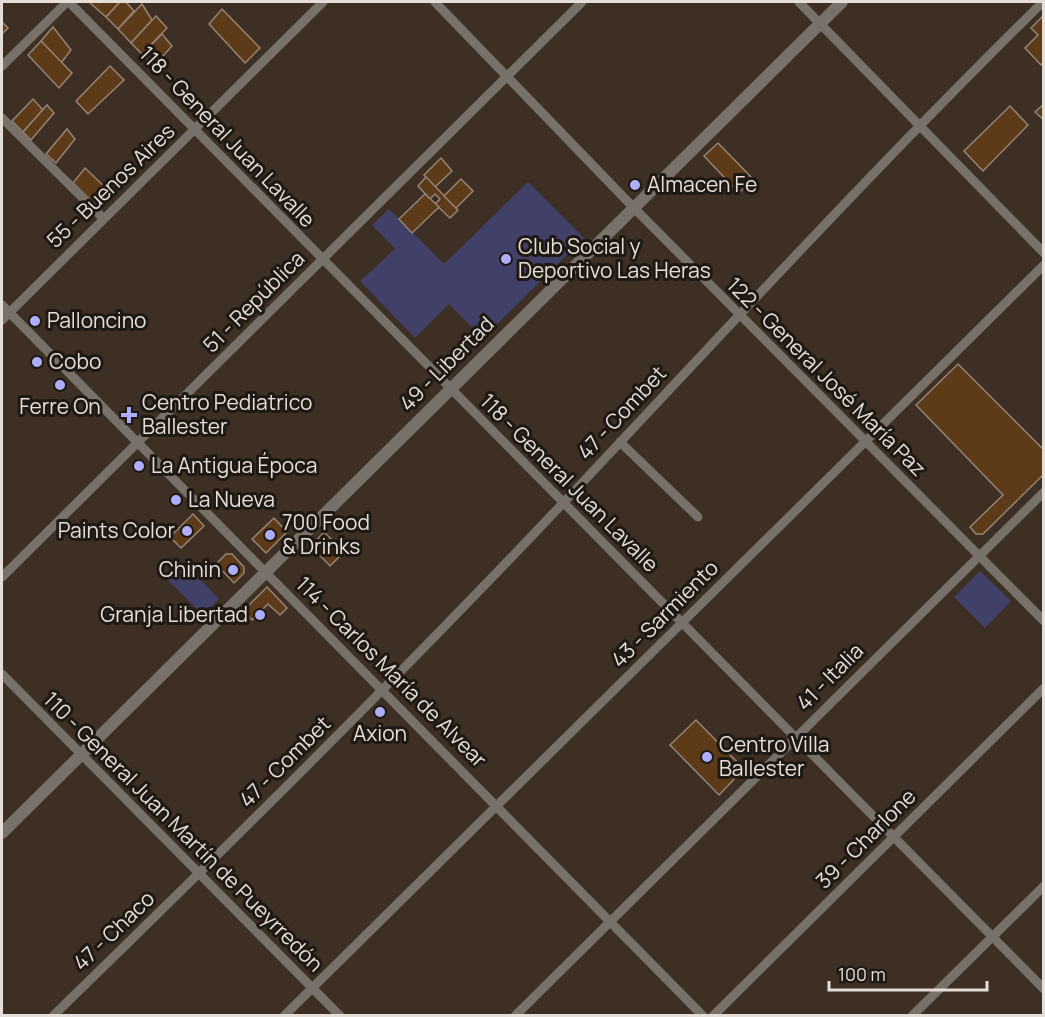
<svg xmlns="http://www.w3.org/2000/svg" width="1045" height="1017" font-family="Manrope,sans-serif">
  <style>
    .green { fill: #414069 }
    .building { fill: #5d3b19; stroke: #958476; stroke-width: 1.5 }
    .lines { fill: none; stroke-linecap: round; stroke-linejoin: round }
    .minor { stroke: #78716a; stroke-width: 9 }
    .tertiary { stroke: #78716a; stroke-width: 12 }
    .poi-dot { fill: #afaefa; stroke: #1f1913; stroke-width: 2 }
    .labels { text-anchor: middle; stroke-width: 6; stroke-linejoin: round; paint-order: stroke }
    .street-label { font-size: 21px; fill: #e6ddd6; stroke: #1f1913 }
    .poi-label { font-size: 21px; fill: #e6ddd6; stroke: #1f1913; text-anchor: start }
  </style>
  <rect width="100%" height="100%" fill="#3d2f23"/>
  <g class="green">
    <polygon points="528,182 584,238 483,338 449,304 415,338 360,281 395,249 372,225 389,209 444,264"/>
    <polygon points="185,564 219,599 203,615 168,580"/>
    <polygon points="980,571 1011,601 985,628 954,597"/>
  </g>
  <g class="building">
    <polygon points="89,2 120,2 106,17"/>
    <polygon points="120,2 126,2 134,11 118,29 106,17"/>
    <polygon points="142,4 152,20 131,43 118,29"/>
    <polygon points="222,9 260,48 245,63 209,24"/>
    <polygon points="1044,15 1044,62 1041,65 1025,48 1038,35 1031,28"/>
    <polygon points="156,16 167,28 142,54 131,43"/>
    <polygon points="2,22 8,28 2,34"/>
    <polygon points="53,27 71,50 61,63 41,41"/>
    <polygon points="162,34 172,46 154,66 142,54"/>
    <polygon points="41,41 72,73 59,88 28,55"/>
    <polygon points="110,66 124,80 88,114 76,101"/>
    <polygon points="33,99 43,110 23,132 12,121"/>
    <polygon points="1044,104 1044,120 1035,112"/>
    <polygon points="47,105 54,113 31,140 23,132"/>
    <polygon points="1010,106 1028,125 983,171 964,151"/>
    <polygon points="67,129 75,139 56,163 46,154"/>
    <polygon points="718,143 753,179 739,193 704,156"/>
    <polygon points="441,158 452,171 435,187 424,175"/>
    <polygon points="85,168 111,193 98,207 73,183"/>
    <polygon points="426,177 458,210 450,218 435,204 440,199 435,194 430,199 418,186"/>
    <polygon points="461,179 473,191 456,208 444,196"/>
    <polygon points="425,194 439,207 412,233 399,219"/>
    <polygon points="958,364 1044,450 1044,474 983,534 976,534 970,527 1003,495 916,405"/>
    <polygon points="193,514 204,526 181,548 170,537"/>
    <polygon points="274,518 287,532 266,553 252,539"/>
    <polygon points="324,532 344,552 330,566 311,546"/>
    <polygon points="226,554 232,554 244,567 244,573 234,583 216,564"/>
    <polygon points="267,587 287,608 280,615 268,604 252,620 243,611"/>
    <polygon points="696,720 744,769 719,795 670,745"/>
  </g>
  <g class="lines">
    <g class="minor">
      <polyline points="69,2 1044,989"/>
      <polyline points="435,2 633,207 1044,621"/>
      <polyline points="799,2 1044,253"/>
      <polyline points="2,66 67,2"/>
      <polyline points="2,118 103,218"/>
      <polyline points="2,305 703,1016"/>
      <polyline points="2,320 323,2"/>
      <polyline points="620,442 698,517"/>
      <polyline points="2,577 582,2"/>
      <polyline points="2,674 340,1016"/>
      <path d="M 53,1016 C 227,847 399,677 565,501 C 723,333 879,163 1043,2"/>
      <polyline points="284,1016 1044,265"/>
      <polyline points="515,1016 1044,492"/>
      <polyline points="713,1016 1044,688"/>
      <polyline points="912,1016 1044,886"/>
    </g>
    <polyline class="tertiary" points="2,833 842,2"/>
  </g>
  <g class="poi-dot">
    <circle cx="635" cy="185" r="6"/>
    <circle cx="506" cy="259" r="6"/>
    <circle cx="35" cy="321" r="6"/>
    <circle cx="37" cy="362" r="6"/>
    <circle cx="60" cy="385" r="6"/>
    <path d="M126 406h6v6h6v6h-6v6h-6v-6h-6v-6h6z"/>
    <circle cx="139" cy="466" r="6"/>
    <circle cx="176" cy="500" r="6"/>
    <circle cx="187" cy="531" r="6"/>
    <circle cx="270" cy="535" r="6"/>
    <circle cx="233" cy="570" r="6"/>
    <circle cx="260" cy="615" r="6"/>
    <circle cx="380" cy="712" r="6"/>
    <circle cx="707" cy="757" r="6"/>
  </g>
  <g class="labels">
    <g class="street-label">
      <text transform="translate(227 137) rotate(46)" y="7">118 - General Juan Lavalle</text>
      <text transform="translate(111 186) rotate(-44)" y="7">55 - Buenos Aires</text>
      <text transform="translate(254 302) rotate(-45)" y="7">51 - República</text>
      <text transform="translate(447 364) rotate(-45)" y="7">49 - Libertad</text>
      <text transform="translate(826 377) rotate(45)" y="7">122 - General José María Paz</text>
      <text transform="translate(622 413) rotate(-47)" y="7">47 - Combet</text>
      <text transform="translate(569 483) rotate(45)" y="7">118 - General Juan Lavalle</text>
      <text transform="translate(665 614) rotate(-45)" y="7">43 - Sarmiento</text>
      <text transform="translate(391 672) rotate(45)" y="7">114 - Carlos María de Alvear</text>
      <text transform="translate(830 677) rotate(-45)" y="7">41 - Italia</text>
      <text transform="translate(285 762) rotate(-45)" y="7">47 - Combet</text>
      <text transform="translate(183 832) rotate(45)" y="7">110 - General Juan Martín de Pueyrredón</text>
      <text transform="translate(866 839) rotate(-45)" y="7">39 - Charlone</text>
      <text transform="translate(114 931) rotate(-44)" y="7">47 - Chaco</text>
    </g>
    <g class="poi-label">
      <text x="647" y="192">Almacen Fe</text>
      <text x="518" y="254">Club Social y<tspan x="518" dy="24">Deportivo Las Heras</tspan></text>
      <text x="47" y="328">Palloncino</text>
      <text x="49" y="369">Cobo</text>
      <text x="142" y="410">Centro Pediatrico<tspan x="142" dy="24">Ballester</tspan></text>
      <text x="60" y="414" text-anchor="middle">Ferre On</text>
      <text x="151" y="473">La Antigua Época</text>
      <text x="188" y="507">La Nueva</text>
      <text x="282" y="530">700 Food<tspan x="282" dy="24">&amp; Drinks</tspan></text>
      <text x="175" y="538" text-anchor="end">Paints Color</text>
      <text x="221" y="577" text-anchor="end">Chinin</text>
      <text x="248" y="622" text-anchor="end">Granja Libertad</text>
      <text x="380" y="741" text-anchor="middle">Axion</text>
      <text x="719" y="752">Centro Villa<tspan x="719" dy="24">Ballester</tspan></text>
    </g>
  </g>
  <rect width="1045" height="1017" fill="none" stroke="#e6ddd6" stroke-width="6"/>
  <path d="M829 981v9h158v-9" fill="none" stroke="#e6ddd6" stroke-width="3"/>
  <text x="838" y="981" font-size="18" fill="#e6ddd6" stroke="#1f1913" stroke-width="4.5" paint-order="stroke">100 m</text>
</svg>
